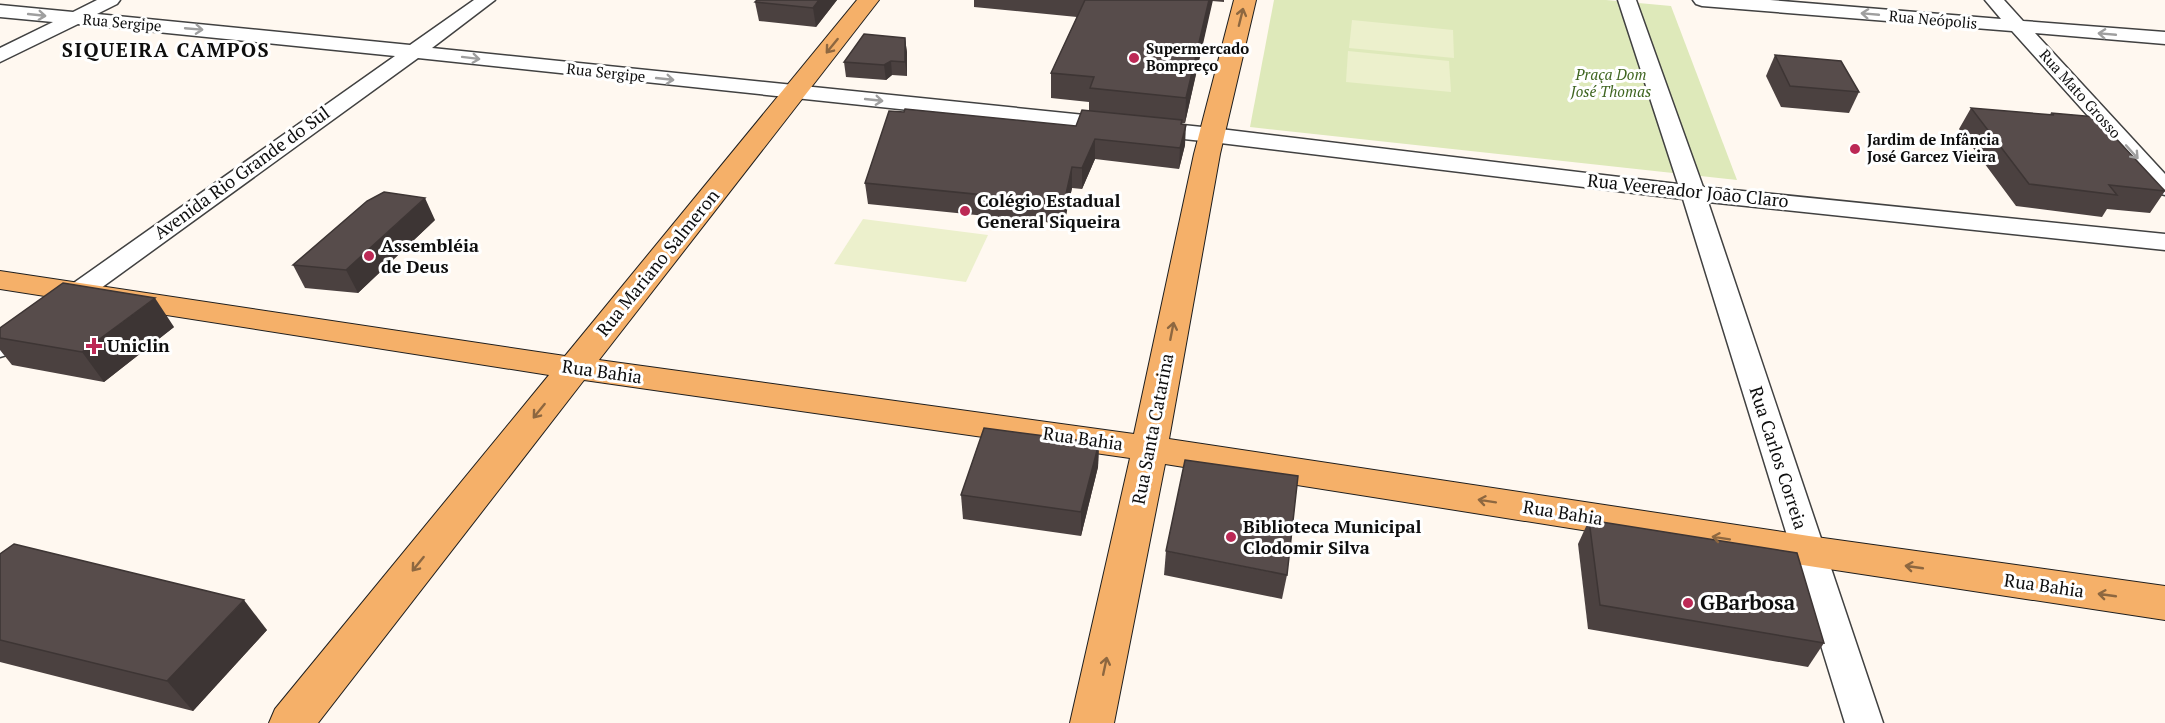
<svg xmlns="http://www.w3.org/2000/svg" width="2165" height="723" font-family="'PT Serif',serif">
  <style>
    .green { fill: #dee9ba }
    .pitch { fill: #ecf0cc }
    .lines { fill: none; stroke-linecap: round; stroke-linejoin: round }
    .minor-casing { stroke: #414141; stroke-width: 3 }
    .major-casing { stroke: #1f1f1f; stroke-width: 2 }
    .minor { fill: #fff; fill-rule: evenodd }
    .major { fill: #f5b069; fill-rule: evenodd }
    .wall { fill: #4b4140 }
    .shaded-wall { fill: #3d3534 }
    .building { fill: #574c4b; stroke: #3d3534; stroke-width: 1.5 }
    .oneway { stroke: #9f9f9f }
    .oneway2 { stroke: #8d6740 }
    .poi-dot { fill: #bc2955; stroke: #fff; stroke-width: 2 }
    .labels { text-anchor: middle; stroke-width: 6; stroke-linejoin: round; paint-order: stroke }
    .far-street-label { font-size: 15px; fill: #0e0e0e; stroke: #fff }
    .far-poi-label { font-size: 15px; font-weight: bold; fill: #0e0e0e; stroke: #fff; text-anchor: start }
    .far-park-label { font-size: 15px; font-style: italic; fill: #3f6520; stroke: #fff }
    .street-label { font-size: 18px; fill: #0e0e0e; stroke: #fff }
    .poi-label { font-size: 18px; font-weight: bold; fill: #0e0e0e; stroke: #fff; text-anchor: start }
    .far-district-label { font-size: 20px; font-weight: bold; letter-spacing: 1.5px; fill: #0e0e0e; stroke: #fff }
    .near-poi-label { font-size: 21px; font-weight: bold; fill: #0e0e0e; stroke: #fff; text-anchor: start }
  </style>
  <rect width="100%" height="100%" fill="#fff8f0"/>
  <polygon class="green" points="1274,0 1606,0 1671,6 1737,180 1250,127"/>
  <g class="pitch">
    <polygon points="1352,20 1453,30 1454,58 1349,48"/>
    <polygon points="1348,51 1449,61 1451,92 1346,82"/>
    <polygon points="863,219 988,235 966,282 834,264"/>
  </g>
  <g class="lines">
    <defs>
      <g id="minor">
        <polygon points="97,0 120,0 117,4 97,14 410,45 474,0 495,0 432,48 1212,128 1678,184 1618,0 1636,0 1703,187 2165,234 2165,250 1708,202 1883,723 1845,723 1683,199 1212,142 418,58 10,354 0,357 0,335 395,56 78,24 0,62 0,48 53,22 0,17 0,5 73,12"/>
        <polygon points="1693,0 1770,0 2001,19 1985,0 2004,0 2023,21 2165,32 2165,44 2035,33 2165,174 2165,195 2157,193 2012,31 1702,6 1696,4"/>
      </g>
      <polygon id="major" points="857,0 879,0 599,360 1134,434 1194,154 1234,0 1256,0 1220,154 1169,439 1809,536 2165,586 2165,620 1809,566 1165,464 1114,723 1070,723 1130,458 584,380 318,723 269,723 275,709 549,375 0,289 0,271 565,356"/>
    </defs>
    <use href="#minor" class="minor-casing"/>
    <use href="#major" class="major-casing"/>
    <use href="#minor" class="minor"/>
    <use href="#major" class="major"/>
  </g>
  <g class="wall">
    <polygon points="757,0 837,0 816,27 759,21 755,2"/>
    <polygon points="974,0 1224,0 1224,2 1212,1 1185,123 1182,123 1185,145 1179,169 1095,159 1082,189 1072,188 1064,224 868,204 865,183 1076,126 1089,111 1089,102 1051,98 1051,73 1077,17 974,7"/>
    <polygon points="905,38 907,53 907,76 892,75 886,80 846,77 844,62"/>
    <polygon points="1775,55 1859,92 1849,113 1781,107 1766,76"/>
    <polygon points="1971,108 2050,115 2051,113 2165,190 2165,191 2150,213 2107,209 2102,217 2016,206 1959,129"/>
    <polygon points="435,220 358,293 305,288 293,265"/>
    <polygon points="174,327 104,382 12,365 0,350 0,328"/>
    <polygon points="1099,443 1098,467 1081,536 963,519 961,495"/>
    <polygon points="1589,520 1824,643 1808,667 1588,629 1578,544"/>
    <polygon points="1166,551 1287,575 1282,599 1164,575"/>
    <polygon points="0,554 267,630 193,711 0,662"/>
  </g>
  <g class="shaded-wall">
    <polygon points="819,0 837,0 816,27 813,8"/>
    <polygon points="1209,0 1213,0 1185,123 1186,98"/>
    <polygon points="905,38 907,53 907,76 905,62"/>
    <polygon points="891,61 892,75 886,80 884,65"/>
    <polygon points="1186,125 1185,145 1179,169 1180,148"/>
    <polygon points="1095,139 1095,159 1082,189 1082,168"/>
    <polygon points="1072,167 1072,188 1064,224 1064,203"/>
    <polygon points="425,198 435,220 358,293 346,270"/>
    <polygon points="155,298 174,327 104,382 82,352"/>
    <polygon points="1099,443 1098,467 1081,536 1081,512"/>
    <polygon points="244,600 267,630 193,711 167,681"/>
  </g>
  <g class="building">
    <polygon points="757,0 819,0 813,8 755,2"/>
    <polygon points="1085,0 1209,0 1186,98 1090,88 1094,77 1051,73"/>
    <polygon points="864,34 905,38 905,62 891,61 884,65 844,62"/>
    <polygon points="1775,55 1841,61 1859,92 1790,86"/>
    <polygon points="1971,108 2054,115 2051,113 2096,117 2165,191 2109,185 2117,195 2029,184"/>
    <polygon points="905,109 1076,126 1082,110 1182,120 1181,124 1186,125 1180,148 1095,139 1082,168 1072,167 1064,203 865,183 889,111 904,112"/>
    <polygon points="384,192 425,198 346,270 293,265 367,201"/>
    <polygon points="63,283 155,298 82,352 0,338 0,328"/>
    <polygon points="984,428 1099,443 1081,512 961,495"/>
    <polygon points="1185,460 1298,476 1287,575 1166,551"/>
    <polygon points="1589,520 1797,553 1824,643 1600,605"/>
    <polygon points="14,544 244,600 167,681 0,640 0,554"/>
  </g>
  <defs><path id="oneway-shaft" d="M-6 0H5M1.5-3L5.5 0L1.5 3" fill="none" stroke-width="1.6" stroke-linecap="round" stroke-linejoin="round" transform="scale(1.5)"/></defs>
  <g class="oneway">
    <use href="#oneway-shaft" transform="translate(1870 14) rotate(-175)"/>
    <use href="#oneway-shaft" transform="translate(37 15) rotate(6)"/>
    <use href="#oneway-shaft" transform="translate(194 29) rotate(5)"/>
    <use href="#oneway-shaft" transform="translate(2107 34) rotate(-175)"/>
    <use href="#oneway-shaft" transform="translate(471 58) rotate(7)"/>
    <use href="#oneway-shaft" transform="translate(665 79) rotate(6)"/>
    <use href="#oneway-shaft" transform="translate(874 100) rotate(6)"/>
    <use href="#oneway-shaft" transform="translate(2132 152) rotate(48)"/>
  </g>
  <g class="oneway2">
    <use href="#oneway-shaft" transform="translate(1241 17) rotate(-76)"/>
    <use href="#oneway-shaft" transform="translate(832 46) rotate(129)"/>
    <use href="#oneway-shaft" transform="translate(1172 331) rotate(-79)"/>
    <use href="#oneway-shaft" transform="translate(539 411) rotate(129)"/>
    <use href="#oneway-shaft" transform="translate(1487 501) rotate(-171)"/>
    <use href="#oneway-shaft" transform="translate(1721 538) rotate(-171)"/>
    <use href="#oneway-shaft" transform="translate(418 564) rotate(129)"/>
    <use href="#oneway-shaft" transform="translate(1914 567) rotate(-172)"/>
    <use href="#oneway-shaft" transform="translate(2107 595) rotate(-172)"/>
    <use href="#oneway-shaft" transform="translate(1105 666) rotate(-78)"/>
  </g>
  <g class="poi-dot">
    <circle cx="1134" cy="58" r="6"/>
    <circle cx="1855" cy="149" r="6"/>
    <circle cx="965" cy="211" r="6"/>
    <circle cx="369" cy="256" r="6"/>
    <path d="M91 337h6v6h6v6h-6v6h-6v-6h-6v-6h6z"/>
    <circle cx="1231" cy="537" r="6"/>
    <circle cx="1688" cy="603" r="6"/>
  </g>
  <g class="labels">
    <g class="far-street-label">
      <text transform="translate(1933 20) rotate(5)" y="5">Rua Neópolis</text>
      <text transform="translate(122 23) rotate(5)" y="5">Rua Sergipe</text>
      <text transform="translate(606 73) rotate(6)" y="5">Rua Sergipe</text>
      <text transform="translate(2080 94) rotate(48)" y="5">Rua Mato Grosso</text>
    </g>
    <g class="far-poi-label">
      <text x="1146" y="54">Supermercado<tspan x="1146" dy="17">Bompreço</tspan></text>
      <text x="1867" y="145">Jardim de Infância<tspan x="1867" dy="17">José Garcez Vieira</tspan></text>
    </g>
    <g class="far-park-label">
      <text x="1611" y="80">Praça Dom<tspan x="1611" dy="17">José Thomas</tspan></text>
    </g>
    <g class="street-label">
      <text transform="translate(242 173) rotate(-36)" y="6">Avenida Rio Grande do Sul</text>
      <text transform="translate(1688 191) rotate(6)" y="6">Rua Veereador João Claro</text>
      <text transform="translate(658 263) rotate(-51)" y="6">Rua Mariano Salmeron</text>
      <text transform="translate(602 372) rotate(8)" y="6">Rua Bahia</text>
      <text transform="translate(1153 429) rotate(-79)" y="6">Rua Santa Catarina</text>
      <text transform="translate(1083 439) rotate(8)" y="6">Rua Bahia</text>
      <text transform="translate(1778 458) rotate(72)" y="6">Rua Carlos Correia</text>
      <text transform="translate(1563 513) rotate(9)" y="6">Rua Bahia</text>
      <text transform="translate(2044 586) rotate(8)" y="6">Rua Bahia</text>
    </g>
    <g class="poi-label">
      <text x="977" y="207">Colégio Estadual<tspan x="977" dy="21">General Siqueira</tspan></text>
      <text x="381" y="252">Assembléia<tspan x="381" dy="21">de Deus</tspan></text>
      <text x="107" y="352">Uniclin</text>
      <text x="1243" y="533">Biblioteca Municipal<tspan x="1243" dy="21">Clodomir Silva</tspan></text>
    </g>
    <g class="far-district-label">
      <text x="166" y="57">SIQUEIRA CAMPOS</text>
    </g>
    <g class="near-poi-label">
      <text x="1700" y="610">GBarbosa</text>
    </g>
  </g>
</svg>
